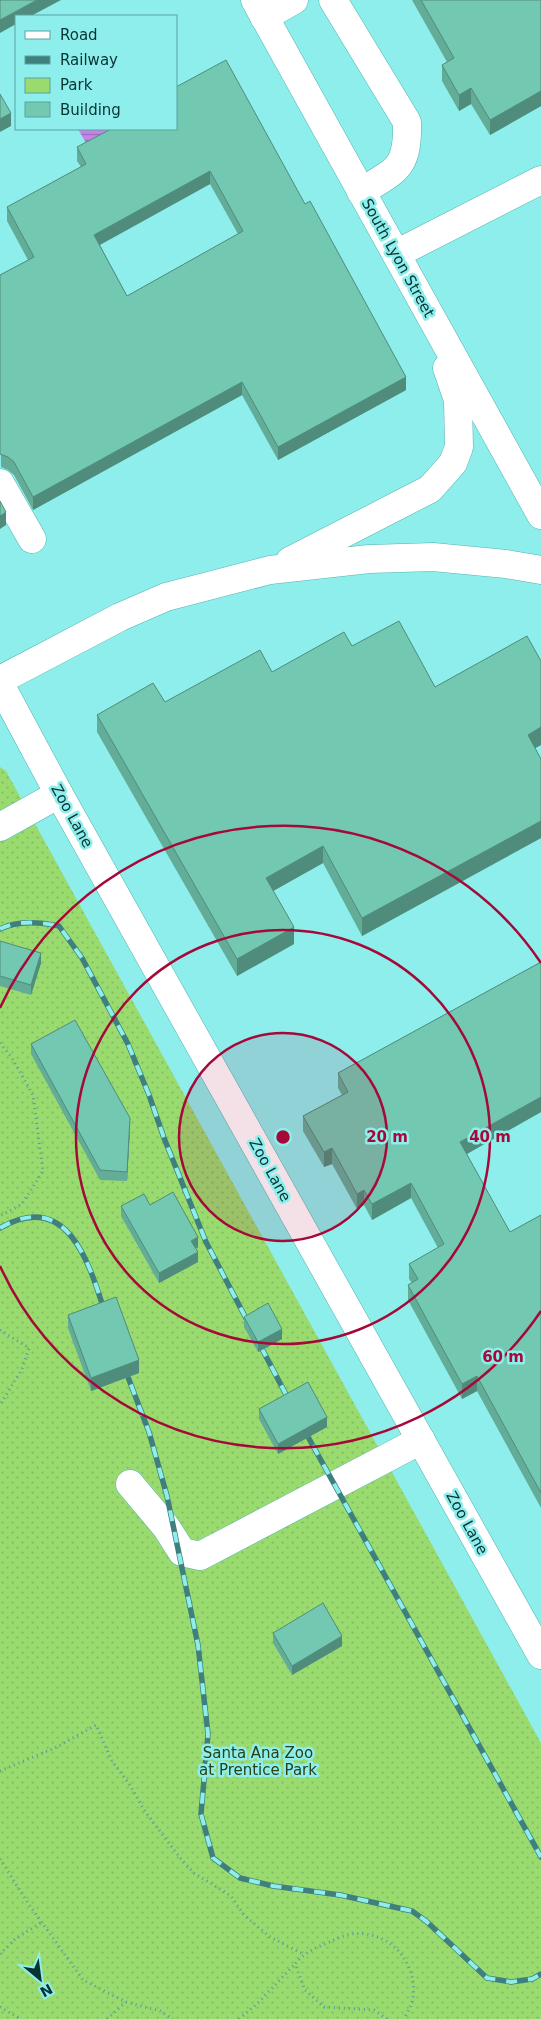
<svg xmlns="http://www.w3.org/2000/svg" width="541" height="2019" font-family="'DejaVu Sans',sans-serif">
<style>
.green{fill:url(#green-dots)}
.water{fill:url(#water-rules)}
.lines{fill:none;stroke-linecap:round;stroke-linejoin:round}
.minor-casing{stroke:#51b3b2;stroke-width:29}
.path{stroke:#539c9b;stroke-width:3;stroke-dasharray:1 4;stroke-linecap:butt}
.minor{stroke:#fff;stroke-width:28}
.rail-casing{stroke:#3f807f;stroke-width:5.5}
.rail{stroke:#8eeeec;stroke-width:4;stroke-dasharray:11;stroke-linecap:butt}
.wall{fill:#62ac98;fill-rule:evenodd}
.shaded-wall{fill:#508c7c}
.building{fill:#72c8b1;stroke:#508c7c;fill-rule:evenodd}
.ring{fill:none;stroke:#a50938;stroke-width:2.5}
.labels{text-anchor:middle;stroke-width:5;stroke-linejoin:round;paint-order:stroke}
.street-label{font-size:15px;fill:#073333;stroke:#8eeeec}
.park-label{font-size:15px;fill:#284116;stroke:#8eeeec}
.centre{fill:#a50938;stroke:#8eeeec;stroke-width:2.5}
.ring-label{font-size:15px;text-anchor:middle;font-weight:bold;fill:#a50938;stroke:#8eeeec;stroke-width:5;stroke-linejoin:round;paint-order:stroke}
</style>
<defs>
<pattern id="green-dots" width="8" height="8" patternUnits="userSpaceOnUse" patternTransform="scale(1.25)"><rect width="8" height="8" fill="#9adb70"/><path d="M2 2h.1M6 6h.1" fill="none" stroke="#83bc61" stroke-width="1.8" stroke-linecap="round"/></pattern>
<pattern id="water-rules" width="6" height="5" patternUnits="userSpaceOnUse" patternTransform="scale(1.25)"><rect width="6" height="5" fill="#c883e8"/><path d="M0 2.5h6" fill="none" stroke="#a06cbd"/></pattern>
</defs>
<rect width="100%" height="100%" fill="#8eeeec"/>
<!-- green -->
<polygon class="green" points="0,767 6,771 541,1743 541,2019 0,2019"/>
<!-- water -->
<polygon class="water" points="78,129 112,129 86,143"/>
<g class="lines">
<!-- minor casing -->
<g class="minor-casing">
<g id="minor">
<polyline points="255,0 541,515"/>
<path d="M333 0 407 122C408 169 397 169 361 192"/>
<polyline points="264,17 294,0"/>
<polyline points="396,254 541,180"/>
<polyline points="0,483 32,539"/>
<polyline points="290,561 430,489 453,463 459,447 458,400 447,368"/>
<polyline points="0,680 120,617 166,597 270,570 369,559 433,557 506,564 541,570"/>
<polyline points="0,684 59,794 541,1655"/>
<polyline points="0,827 59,794"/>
<polyline points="130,1484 166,1527 182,1552 200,1556 421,1440"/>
</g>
</g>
<!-- path -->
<g class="path">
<polyline points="0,1043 12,1058 33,1095 43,1171 22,1204 0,1216"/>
<polyline points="0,1330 29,1348 22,1369 0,1405"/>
<polyline points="0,1771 57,1747 96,1725 112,1761 130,1785 144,1810 181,1859 194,1873 231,1896 244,1915 270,1937 303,1954"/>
<polyline points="0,1859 28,1903 83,1980 126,2002 160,2011 173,2019"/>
<polyline points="0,1954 15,1939 42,1922"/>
<polyline points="0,2007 21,2019"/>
<polyline points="107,2019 126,2002"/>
<polyline points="239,2019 257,2004 295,1964"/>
<path d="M387 2019 374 2010 324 2007 305 1990 295 1964C304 1953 316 1947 330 1942 336 1939 344 1935 351 1934 388 1929 418 1961 413 1998 412 2005 407 2012 404 2019"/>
</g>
<!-- minor -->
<use href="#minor" class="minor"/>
<!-- rail casing -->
<g class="rail-casing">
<g id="rail">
<path d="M0 929C18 920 40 922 59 926L82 958 128 1044 149 1095 164 1138 206 1242 292 1406"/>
<path d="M0 1228C69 1188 90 1266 106 1316"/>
<polyline points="123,1364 149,1432 167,1496 198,1645 208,1734 201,1814 213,1858 240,1878 273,1886 340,1895 412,1911 426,1921 487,1978 511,1982 532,1979 541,1974"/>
<polyline points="302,1426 541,1857"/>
</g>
</g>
<!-- rail -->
<use href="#rail" class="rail"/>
</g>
<!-- wall -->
<g class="wall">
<polygon points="412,0 541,0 541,106 490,135 471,104 459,111 442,81 442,65 447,62"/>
<path d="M176 129 406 390 278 460 242 395 33 510 14 475 8 470 1 467 0 275 28 260 7 221V207L81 167 77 161V147ZM210 184 238 234 127 296 100 245Z"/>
<polygon points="541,661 541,745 535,748 541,759 541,838 362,936 323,863 273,891 294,944 237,976 97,732 97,715 165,702 272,672 435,687"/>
<polygon points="0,941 41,963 31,995 0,986"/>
<polygon points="541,962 541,1112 466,1154 510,1232 541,1215 541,1508 477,1391 462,1399 408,1300 408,1285 412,1283 409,1279 409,1264 438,1248 411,1198 372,1220 364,1205 357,1209 332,1164 324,1167 303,1131 303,1116 342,1095 338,1088 338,1073"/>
<polygon points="31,1044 130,1128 127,1181 100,1180 31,1054"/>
<polygon points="150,1205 198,1247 196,1248 198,1262 159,1283 121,1216 121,1206"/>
<polygon points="68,1315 139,1373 91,1391 68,1328"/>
<polygon points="244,1317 282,1339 258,1352 244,1327"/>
<polygon points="259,1409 327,1427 278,1454 259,1419"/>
<polygon points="273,1633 342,1646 292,1675 273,1643"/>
</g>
<!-- shaded-wall -->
<g class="shaded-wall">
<polygon points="37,0 61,0 31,16 16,16 16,24 0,33 0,20"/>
<polygon points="471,88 471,104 459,111 459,95"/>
<polygon points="541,91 541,106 490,135 490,120"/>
<polygon points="11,113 11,126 0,132 0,119"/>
<polygon points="210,171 210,184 94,248 94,235"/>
<polygon points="406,377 406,390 278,460 278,447"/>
<polygon points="242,382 242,395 33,510 33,497"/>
<polygon points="6,512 6,525 0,529 0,516"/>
<polygon points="541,727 541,745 528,752 528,735"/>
<polygon points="541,821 541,838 362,936 362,918"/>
<polygon points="323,846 323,863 266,895 266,878"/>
<polygon points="294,927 294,944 237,976 237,959"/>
<polygon points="41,953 41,963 31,995 31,985"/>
<polygon points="541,1097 541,1112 460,1158 460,1142"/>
<polygon points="130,1118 130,1128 127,1181 127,1172"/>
<polygon points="332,1148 332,1164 324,1167 324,1152"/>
<polygon points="411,1183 411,1198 372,1220 372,1204"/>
<polygon points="364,1190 364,1205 357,1209 357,1194"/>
<polygon points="198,1237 198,1247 191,1251 191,1241"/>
<polygon points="198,1252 198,1262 159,1283 159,1273"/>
<polygon points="282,1329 282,1339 258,1352 258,1342"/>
<polygon points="139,1360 139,1373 91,1391 91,1378"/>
<polygon points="477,1376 477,1391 462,1399 462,1384"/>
<polygon points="327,1417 327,1427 278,1454 278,1444"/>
<polygon points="342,1636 342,1646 292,1675 292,1666"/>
</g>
<!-- building -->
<g class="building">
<polygon points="0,0 37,0 0,20"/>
<polygon points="421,0 541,0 541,91 490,120 471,88 459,95 442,65 454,58"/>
<path d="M226 60 305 204 310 201 406 377 278 447 242 382 33 497 14 462 8 457 0 454V275L34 257 7 207 86 164 77 147 111 129H176V87ZM210 171 243 231 127 296 94 235Z"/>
<polygon points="0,94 11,113 0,119"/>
<polygon points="0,501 6,512 0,516"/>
<polygon points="399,621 435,687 527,636 541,661 541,727 528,735 541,759 541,821 362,918 323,846 266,878 294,927 237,959 97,715 153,683 165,702 260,650 272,672 344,632 352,646"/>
<polygon points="0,941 41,953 31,985 0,976"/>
<polygon points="541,962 541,1097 460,1142 510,1232 541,1215 541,1493 477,1376 462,1384 408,1285 418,1279 409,1264 444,1244 411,1183 372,1204 364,1190 357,1194 332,1148 324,1152 303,1116 348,1092 338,1073"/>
<polygon points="75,1020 130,1118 127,1172 100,1170 31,1044"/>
<polygon points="173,1192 198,1237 191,1241 198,1252 159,1273 121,1206 144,1194 150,1205"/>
<polygon points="116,1297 139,1360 91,1378 68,1315"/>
<polygon points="268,1303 282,1329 258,1342 244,1317"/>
<polygon points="308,1382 327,1417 278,1444 259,1409"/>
<polygon points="323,1603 342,1636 292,1666 273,1633"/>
</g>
<!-- distance rings -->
<circle cx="283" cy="1137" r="104" fill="#a50938" fill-opacity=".12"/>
<g class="ring">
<circle cx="283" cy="1137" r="104"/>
<circle cx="283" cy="1137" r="207"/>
<path d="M541 1311A311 311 0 0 1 0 1266M0 1008A311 311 0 0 1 541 963"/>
</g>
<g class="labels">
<!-- street labels -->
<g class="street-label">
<text transform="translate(398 258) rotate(61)" y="5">South Lyon Street</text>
<text transform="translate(72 816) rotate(61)" y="5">Zoo Lane</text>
<text transform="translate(270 1170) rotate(61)" y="5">Zoo Lane</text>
<text transform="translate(467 1523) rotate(61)" y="5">Zoo Lane</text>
</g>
<!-- park labels -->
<g class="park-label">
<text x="258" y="1758">Santa Ana Zoo<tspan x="258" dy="17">at Prentice Park</tspan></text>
</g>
</g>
<circle cx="283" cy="1137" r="8" class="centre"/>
<g class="ring-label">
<text x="387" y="1142">20 m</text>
<text x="490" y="1142">40 m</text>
<text x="503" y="1362">60 m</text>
</g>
<!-- legend -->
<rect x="15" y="15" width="162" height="115" fill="#8eeeec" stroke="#58a3a2"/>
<rect x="25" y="31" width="25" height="8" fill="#ffffff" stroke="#58a3a2"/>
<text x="60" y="40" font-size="15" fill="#073333">Road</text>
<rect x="25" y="56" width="25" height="8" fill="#3f807f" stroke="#58a3a2"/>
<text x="60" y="65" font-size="15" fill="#073333">Railway</text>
<rect x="25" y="78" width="25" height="15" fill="#9adb70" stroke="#58a3a2"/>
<text x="60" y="90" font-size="15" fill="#073333">Park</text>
<rect x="25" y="102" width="25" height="15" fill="#72c8b1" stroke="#58a3a2"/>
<text x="60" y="115" font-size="15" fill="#073333">Building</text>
<!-- north arrow -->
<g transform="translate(40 1979) rotate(151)" stroke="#8eeeec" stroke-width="4" paint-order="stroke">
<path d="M0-4L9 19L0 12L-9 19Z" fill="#073333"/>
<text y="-8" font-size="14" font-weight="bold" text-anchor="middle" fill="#073333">N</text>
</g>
</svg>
